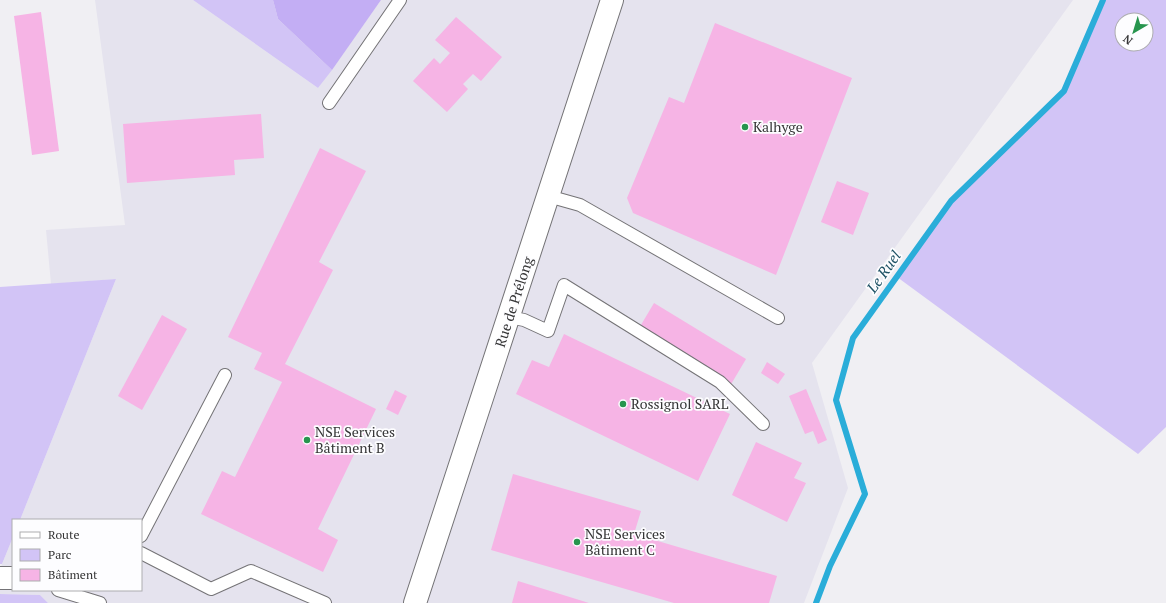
<svg xmlns="http://www.w3.org/2000/svg" width="1166" height="603" font-family="'PT Serif',serif">
<style>
.built{fill:#e5e3ee}
.green{fill:#d2c4f6;fill-rule:evenodd}
.forest{fill:#c3aef4}
.lines{fill:none;stroke-linecap:round;stroke-linejoin:round}
.stream{stroke:#2aadd9;stroke-width:6}
.building{fill:#f6b4e5}
.lane-casing{stroke:#747376;stroke-width:14}
.street-casing{stroke:#747376;stroke-width:24}
.lane{stroke:#fff;stroke-width:12}
.street{stroke:#fff;stroke-width:22}
.poi-dot{fill:#27954e;stroke:#fdfdff;stroke-width:1.5}
.labels{text-anchor:middle;stroke-width:3.5;stroke-linejoin:round;paint-order:stroke}
.poi-label{font-size:14px;fill:#353536;stroke:#fdfdff;text-anchor:start}
.street-label{font-size:14px;fill:#353536;stroke:#fdfdff}
.water-label{font-size:15px;font-style:italic;fill:#205265;stroke:#fdfdff}
</style>
<rect width="100%" height="100%" fill="#f0eff3"/>
<!-- built -->
<polygon class="built" points="95,0 193,0 318,88 381,0 1073,0 812,363 848,488 804,603 48,603 40,595 0,594 0,569 13,537 13,590 141,590 141,520 20,520 116,279 51,284 46,230 125,225"/>
<!-- green -->
<g class="green">
<polygon points="193,0 273,0 278,19 332,70 318,88"/>
<path d="M1103 0H1166V427L1138 454 897 277 951 201 1064 91ZM1122 20H1146V44H1122Z"/>
<polygon points="116,279 20,520 13,520 13,537 2,564 0,564 0,287"/>
<polygon points="0,594 40,595 48,603 0,603"/>
</g>
<!-- forest -->
<polygon class="forest" points="273,0 381,0 332,70 278,19"/>
<g class="lines">
<!-- stream -->
<polyline class="stream" points="816,603 830,566 865,494 836,400 853,338 951,201 1064,91 1103,0"/>
</g>
<!-- building -->
<g class="building">
<polygon points="41,12 59,151 32,155 14,16"/>
<polygon points="456,17 502,57 481,81 473,74 463,84 468,89 447,112 413,81 434,58 440,64 450,53 435,40"/>
<polygon points="715,23 852,78 776,275 633,213 627,198 669,97 684,103"/>
<polygon points="261,114 264,158 234,160 235,175 127,183 123,124"/>
<polygon points="320,148 366,171 319,262 333,270 285,364 376,409 318,529 338,540 323,572 201,514 222,471 235,477 282,382 254,369 262,353 228,337"/>
<polygon points="837,181 869,193 853,235 821,222"/>
<polygon points="654,303 746,359 730,386 638,330"/>
<polygon points="162,315 187,329 142,410 118,396"/>
<polygon points="564,334 730,414 698,481 516,394 532,360 549,367"/>
<polygon points="767,362 785,374 778,384 761,373"/>
<polygon points="806,389 827,440 818,444 813,431 805,434 789,396"/>
<polygon points="395,390 407,396 398,415 386,409"/>
<polygon points="756,442 802,463 794,478 806,483 787,522 732,495"/>
<polygon points="513,474 641,511 634,534 777,576 769,603 674,603 491,550"/>
<polygon points="518,581 589,603 512,603"/>
</g>
<g class="lines">
<!-- lane casing -->
<g class="lane-casing">
<g id="lane">
<polyline points="329,103 400,0"/>
<polyline points="548,196 580,205 778,318"/>
<polyline points="509,317 524,320 548,331 564,285 720,382 763,424"/>
<polyline points="141,536 225,375"/>
<polyline points="141,553 211,589 251,571 325,603"/>
<polyline points="58,590 100,603"/>
</g>
</g>
<!-- street casing -->
<g class="street-casing">
<g id="street">
<polyline points="0,578 13,578"/>
<polyline points="415,603 612,0"/>
</g>
</g>
<!-- lane -->
<use href="#lane" class="lane"/>
<!-- street -->
<use href="#street" class="street"/>
</g>
<!-- markers -->
<g class="poi-dot">
<circle cx="745" cy="127" r="4"/>
<circle cx="623" cy="404" r="4"/>
<circle cx="307" cy="440" r="4"/>
<circle cx="577" cy="542" r="4"/>
</g>
<g class="labels">
<!-- poi labels -->
<g class="poi-label">
<text x="753" y="132">Kalhyge</text>
<text x="631" y="409">Rossignol SARL</text>
<text x="315" y="437">NSE Services<tspan x="315" dy="16">Bâtiment B</tspan></text>
<text x="585" y="539">NSE Services<tspan x="585" dy="16">Bâtiment C</tspan></text>
</g>
<!-- street labels -->
<g class="street-label">
<text transform="translate(514 302) rotate(-72)" y="5">Rue de Prélong</text>
</g>
<!-- water labels -->
<g class="water-label">
<text transform="translate(884 272) rotate(-55)" y="5">Le Ruel</text>
</g>
</g>
<!-- legend -->
<rect x="12" y="519" width="130" height="72" fill="#fdfdff" stroke="#adadaf"/>
<rect x="20" y="532" width="20" height="6" fill="#ffffff" stroke="#adadaf"/>
<text x="48" y="539" font-size="12" fill="#353536">Route</text>
<rect x="20" y="549" width="20" height="12" fill="#d2c4f6" stroke="#adadaf"/>
<text x="48" y="559" font-size="12" fill="#353536">Parc</text>
<rect x="20" y="569" width="20" height="12" fill="#f6b4e5" stroke="#adadaf"/>
<text x="48" y="579" font-size="12" fill="#353536">Bâtiment</text>
<!-- north arrow -->
<g transform="translate(1134 32) rotate(218)"><circle r="19" fill="#fdfdff" stroke="#adadaf"/>
<path d="M0-3L7 15L0 10L-7 15Z" fill="#27954e"/>
<text y="-6" font-size="11" font-weight="bold" text-anchor="middle" fill="#353536">N</text>
</g>
</svg>
